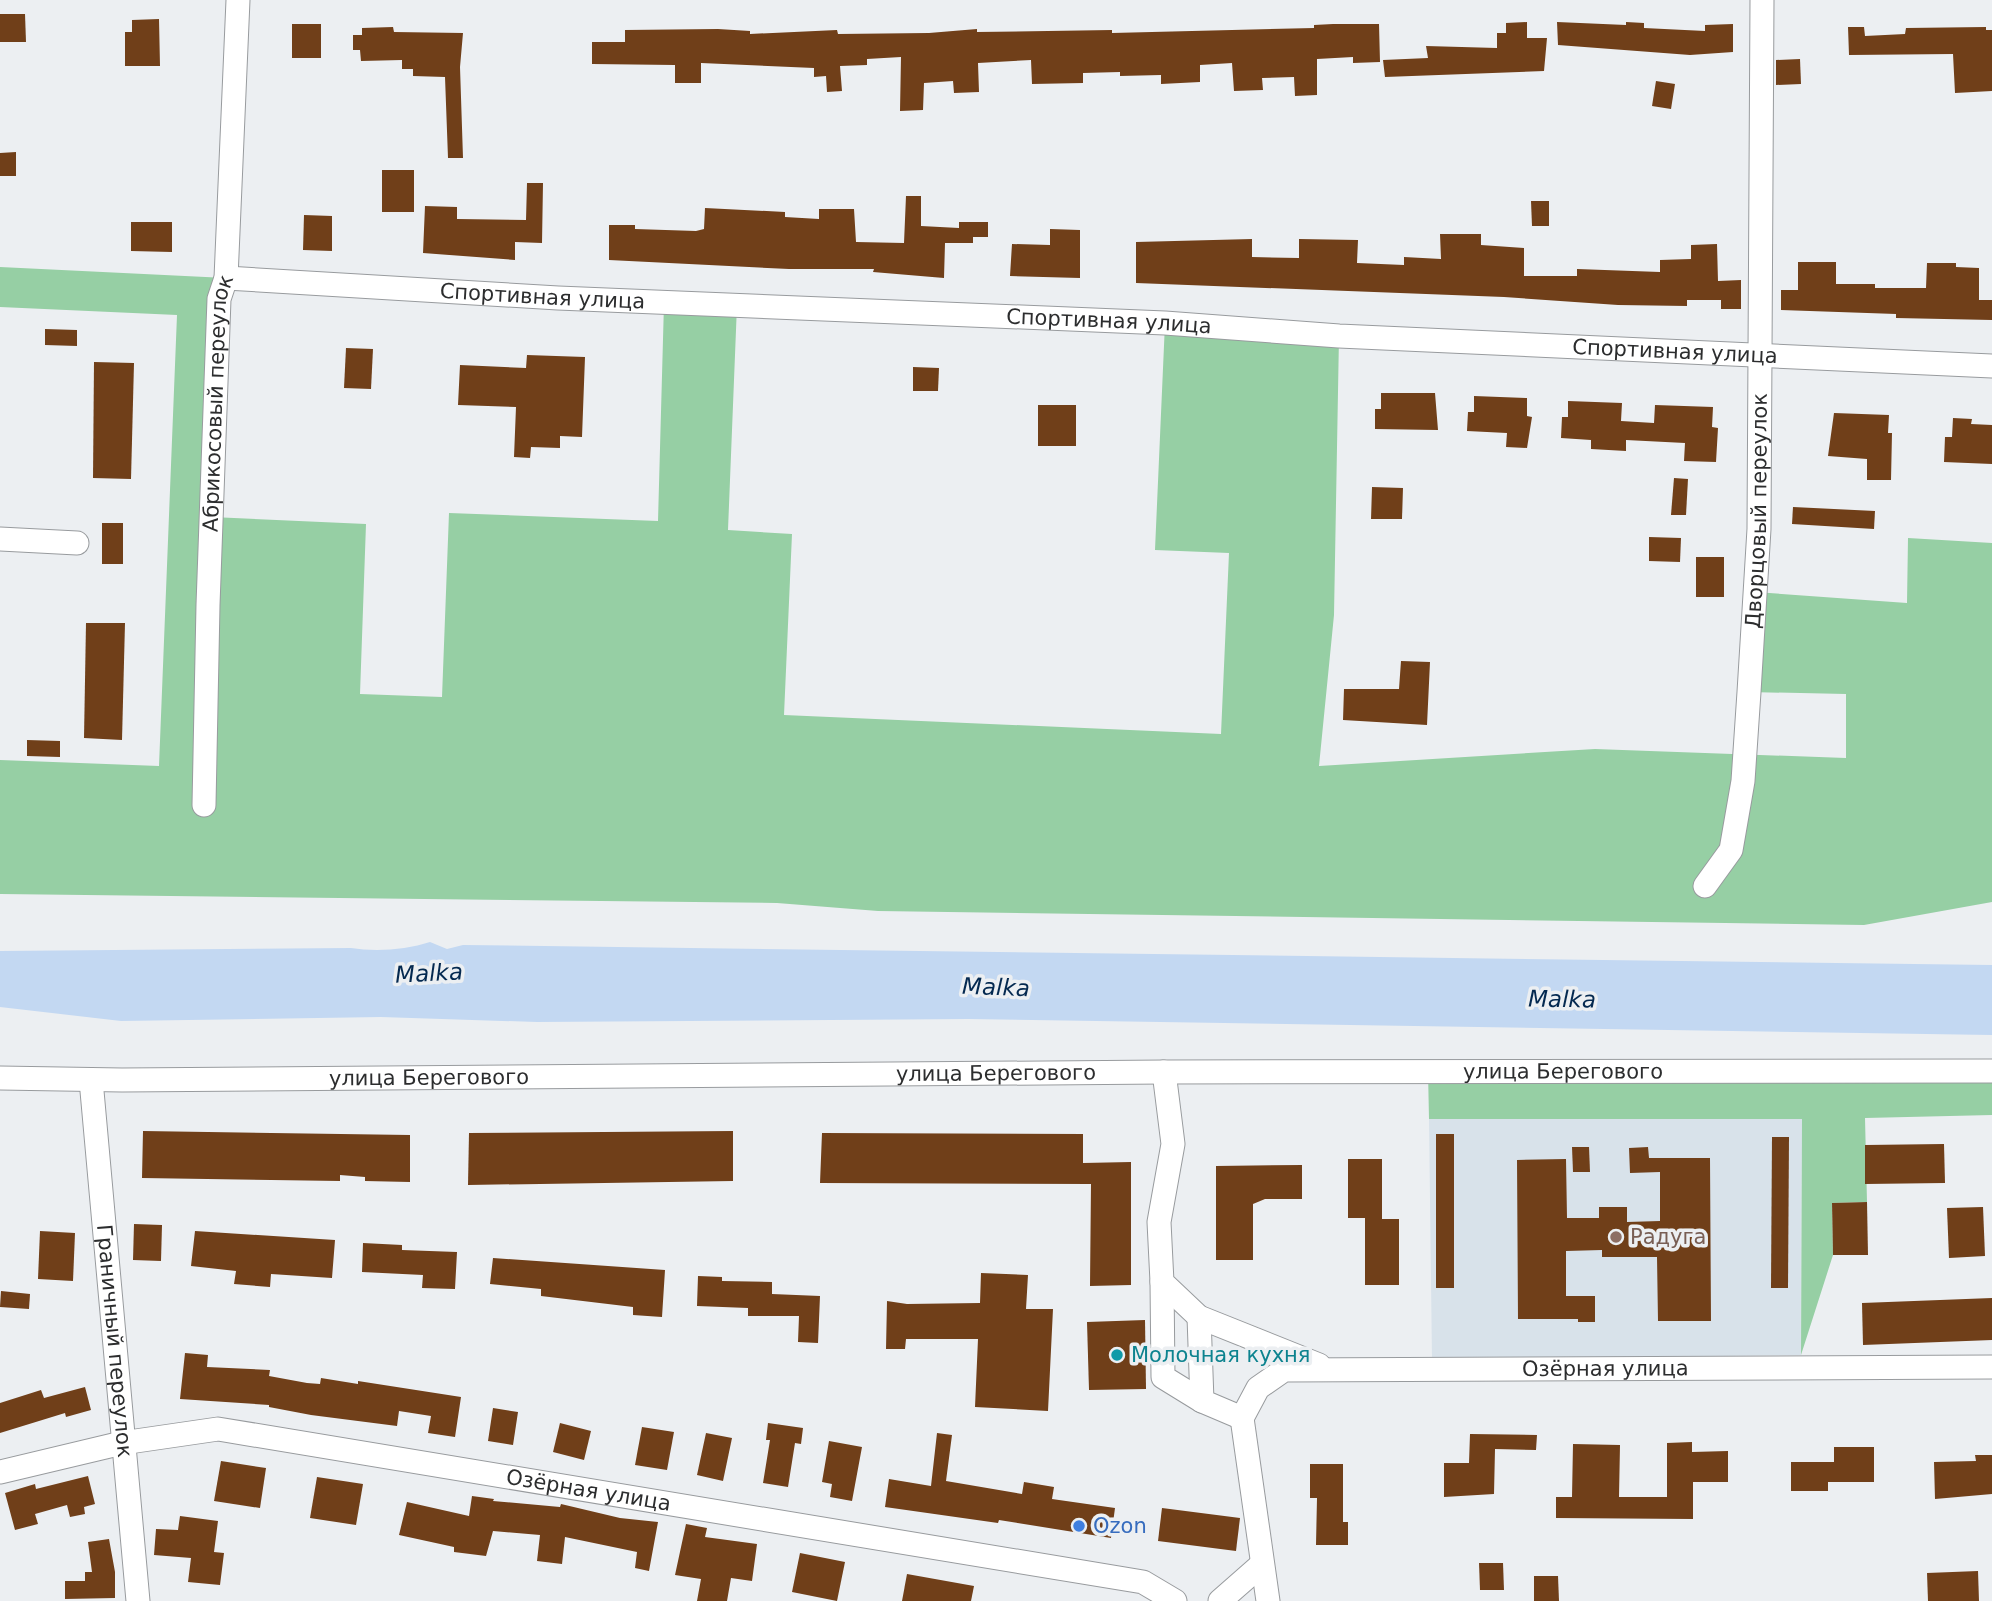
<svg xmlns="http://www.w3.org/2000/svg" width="1992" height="1601" font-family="'DejaVu Sans',sans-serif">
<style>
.built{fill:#d8e2ea}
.green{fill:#96cfa4}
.water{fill:#c3d8f2}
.building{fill:#703f19}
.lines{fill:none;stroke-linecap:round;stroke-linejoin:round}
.minor-casing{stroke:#989b9e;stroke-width:25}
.minor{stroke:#fff;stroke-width:23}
.education-dot{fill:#8d6e63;stroke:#eceff2;stroke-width:2.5}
.culture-dot{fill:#0f9aa8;stroke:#eceff2;stroke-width:2.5}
.shop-dot{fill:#3f7fe0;stroke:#eceff2;stroke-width:2.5}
.labels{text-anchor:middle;stroke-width:7;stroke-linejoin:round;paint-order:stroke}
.street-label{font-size:21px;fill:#2c2d2e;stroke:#eceff2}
.education-label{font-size:21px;fill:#785e54;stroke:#eceff2;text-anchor:start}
.culture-label{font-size:21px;fill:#0d838f;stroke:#eceff2;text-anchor:start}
.shop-label{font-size:21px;fill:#366cbe;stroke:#eceff2;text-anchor:start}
.water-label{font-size:23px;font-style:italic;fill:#042950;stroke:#eceff2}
</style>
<rect width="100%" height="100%" fill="#eceff2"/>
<!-- built -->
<polygon class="built" points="1429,1119 1802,1119 1801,1355 1432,1360"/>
<!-- green -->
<g class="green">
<polygon points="0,267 226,278 212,517 366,524 360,694 442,697 449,513 658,521 664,303 737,305 728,530 792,534 784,715 1221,734 1229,553 1155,550 1165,323 1339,336 1334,615 1319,766 1595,749 1846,758 1846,694 1749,692 1755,592 1907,603 1908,538 1992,543 1992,902 1864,925 878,911 777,903 0,894 0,760 159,766 177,315 0,307"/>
<polygon points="1428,1071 1992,1071 1992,1115 1865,1118 1867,1202 1832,1203 1833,1255 1801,1355 1802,1119 1429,1119"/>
</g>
<!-- water -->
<path class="water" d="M430 942 447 949 463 945 1992 965V1035L968 1019 537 1022 381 1017 121 1021 0 1007V951L351 948C375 952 406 950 430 942Z"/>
<!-- building -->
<g class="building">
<polygon points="0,14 25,14 26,42 0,42"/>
<polygon points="159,19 160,66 125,66 125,32 132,32 132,20"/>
<polygon points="1527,22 1527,38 1547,38 1544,71 1385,77 1383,60 1428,58 1426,46 1497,48 1497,33 1506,33 1506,23"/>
<polygon points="1557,22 1626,25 1626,22 1644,23 1644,28 1705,31 1705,25 1733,24 1733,52 1690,55 1558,45"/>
<rect x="292" y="24" width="29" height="34"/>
<polygon points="1333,24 1379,24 1380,62 1353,63 1353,57 1317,59 1317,95 1295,96 1294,77 1262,78 1263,90 1234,91 1232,63 1200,65 1200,82 1161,84 1161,75 1120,76 1120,72 1083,73 1083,83 1032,84 1031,60 978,63 979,92 954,93 953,81 924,83 923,110 900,111 901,57 867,59 867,65 840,66 842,91 827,92 826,76 814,77 814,68 701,63 701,83 675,83 675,65 592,64 592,42 625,42 625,30 718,29 750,31 750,34 837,30 838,34 929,33 977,29 977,32 1112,30 1112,33 1314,28 1314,25"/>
<polygon points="393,27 394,32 463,33 460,67 463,158 448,158 445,77 413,76 413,69 402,69 402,60 361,61 360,50 353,50 353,35 362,35 362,28"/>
<polygon points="1848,27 1864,27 1865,36 1905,34 1906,28 1986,27 1986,30 1992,30 1992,91 1955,93 1953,54 1849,55"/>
<polygon points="1800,59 1801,84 1776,85 1776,60"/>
<polygon points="1656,81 1675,84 1671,109 1652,106"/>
<polygon points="16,152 16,176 0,176 0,153"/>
<rect x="382" y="170" width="32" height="42"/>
<polygon points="527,183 543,183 542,243 515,242 515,260 423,253 425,206 457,207 457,219 526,220"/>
<polygon points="906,196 921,196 921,226 959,228 959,222 988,222 988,237 973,237 973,243 945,243 944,278 873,272 874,269 789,269 609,260 609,225 635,225 635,229 696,231 704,229 705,208 785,212 785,217 819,219 819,209 854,209 856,242 904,243"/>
<polygon points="1531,201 1549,201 1549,226 1532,226"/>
<polygon points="304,215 332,216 332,251 303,250"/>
<polygon points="131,222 172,222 172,252 131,251"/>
<polygon points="1050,229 1080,230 1080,278 1010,276 1012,244 1050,245"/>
<polygon points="1440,234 1481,234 1481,245 1524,248 1524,276 1577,276 1577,269 1660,272 1660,260 1691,259 1691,245 1717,244 1718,281 1741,280 1741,309 1721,309 1721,300 1687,300 1687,306 1618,305 1504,297 1136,283 1136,242 1252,239 1252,257 1299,258 1299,239 1358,240 1357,263 1404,265 1404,257 1441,259"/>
<polygon points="1798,262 1836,262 1836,284 1875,284 1875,288 1926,288 1927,263 1956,263 1956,267 1979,268 1979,300 1992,300 1992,320 1896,318 1896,314 1781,310 1781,290 1798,290"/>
<polygon points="45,329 77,330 77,346 45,345"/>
<polygon points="346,348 373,349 371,389 344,388"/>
<polygon points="527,355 585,357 582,437 560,436 560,448 531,447 530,458 514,457 516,407 458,405 460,365 526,368"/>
<polygon points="94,362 134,363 131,479 93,478"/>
<polygon points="913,367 939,368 938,391 913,391"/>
<polygon points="1381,393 1435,393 1438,430 1375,429 1375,409 1381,409"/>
<polygon points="1474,396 1527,398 1527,416 1532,417 1527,448 1506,447 1507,433 1467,431 1468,412 1474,412"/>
<polygon points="1568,401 1622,403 1621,421 1654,423 1655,405 1713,407 1712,427 1718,428 1716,462 1684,461 1685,443 1626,440 1626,451 1591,449 1591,440 1561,438 1562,417 1568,417"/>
<rect x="1038" y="405" width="38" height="41"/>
<polygon points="1834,413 1889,415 1888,433 1892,433 1891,480 1867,480 1867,459 1828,456"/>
<polygon points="1953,418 1972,419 1971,424 1992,425 1992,464 1944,462 1945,437 1952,437"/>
<polygon points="1674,478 1688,479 1686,515 1671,515"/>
<polygon points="1372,487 1403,488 1402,519 1371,519"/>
<polygon points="1793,507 1875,511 1874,529 1792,524"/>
<rect x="102" y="523" width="21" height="41"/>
<polygon points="1649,537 1681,538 1680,562 1649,561"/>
<rect x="1696" y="557" width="28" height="40"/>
<polygon points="86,623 125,623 122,740 84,738"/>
<polygon points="1401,661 1430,662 1427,725 1343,720 1344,689 1399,689"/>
<polygon points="27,740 60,741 60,757 27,756"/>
<polygon points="143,1131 410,1135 410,1182 365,1181 365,1177 340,1175 340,1181 142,1178"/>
<polygon points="733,1131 733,1181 468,1185 469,1133"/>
<polygon points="822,1133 1083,1134 1083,1163 1131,1162 1131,1285 1090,1286 1091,1184 820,1183"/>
<rect x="1436" y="1134" width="18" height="154"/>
<polygon points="1772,1137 1789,1137 1788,1288 1771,1288"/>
<polygon points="1944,1144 1945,1183 1865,1184 1865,1145"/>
<polygon points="1572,1147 1589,1147 1590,1172 1573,1172"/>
<polygon points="1648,1147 1649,1158 1710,1158 1711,1321 1658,1321 1657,1257 1602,1257 1602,1250 1566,1251 1566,1296 1595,1296 1595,1322 1578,1322 1578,1319 1518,1319 1517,1160 1566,1159 1567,1218 1599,1218 1599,1207 1627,1207 1627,1222 1660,1221 1660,1172 1630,1173 1629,1148"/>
<polygon points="1348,1159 1382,1159 1382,1219 1399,1219 1399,1285 1365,1285 1365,1218 1348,1218"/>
<polygon points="1302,1165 1302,1199 1265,1199 1253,1204 1253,1260 1216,1260 1216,1166"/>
<polygon points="1867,1202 1868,1255 1833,1255 1832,1203"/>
<polygon points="1983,1207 1985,1256 1949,1258 1947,1208"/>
<polygon points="134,1224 162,1225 161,1261 133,1260"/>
<polygon points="40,1231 75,1233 73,1281 38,1279"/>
<polygon points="195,1231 335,1240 332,1278 271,1274 270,1287 234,1284 236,1271 191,1266"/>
<polygon points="363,1243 402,1245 402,1250 457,1252 455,1289 422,1288 423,1275 362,1272"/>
<polygon points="493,1258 665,1270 662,1317 633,1315 633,1307 541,1296 541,1289 490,1284"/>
<polygon points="981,1273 1028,1275 1026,1309 1053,1309 1048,1411 975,1407 978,1339 906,1339 905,1349 886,1349 887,1301 907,1304 980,1303"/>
<polygon points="698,1276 722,1277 722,1281 772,1282 772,1294 820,1296 818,1343 798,1342 799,1316 748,1316 748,1308 697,1306"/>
<polygon points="1,1291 30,1294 29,1309 0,1307"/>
<polygon points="1992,1298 1992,1340 1863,1345 1862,1303"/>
<polygon points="1145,1320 1146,1389 1089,1390 1087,1322"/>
<polygon points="185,1353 208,1355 207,1367 270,1370 269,1376 307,1383 320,1384 321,1378 358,1384 358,1381 461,1397 455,1437 428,1433 431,1416 399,1411 397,1426 311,1415 269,1407 269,1405 180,1399"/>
<polygon points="85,1387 91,1410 66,1417 65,1413 0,1433 0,1403 41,1390 44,1398"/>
<polygon points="493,1408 518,1412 513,1445 488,1441"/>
<polygon points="560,1423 591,1431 584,1460 553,1452"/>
<polygon points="768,1423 803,1428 801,1444 795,1443 788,1487 763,1483 770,1440 766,1440"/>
<polygon points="642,1427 674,1432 667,1470 635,1465"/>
<polygon points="706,1433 732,1438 723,1481 697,1475"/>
<polygon points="937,1433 952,1435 946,1481 1022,1494 1024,1482 1054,1487 1052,1499 1115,1508 1111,1538 999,1520 998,1523 885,1507 889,1479 931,1486"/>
<polygon points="1470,1434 1537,1435 1536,1450 1495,1449 1494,1494 1444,1497 1444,1463 1469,1463"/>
<polygon points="829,1441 862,1447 852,1501 830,1497 832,1484 822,1482"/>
<polygon points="1692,1442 1692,1452 1728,1451 1728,1482 1693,1482 1693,1519 1556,1518 1556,1497 1572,1497 1573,1444 1620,1445 1619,1497 1667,1497 1667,1443"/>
<polygon points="1834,1447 1874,1447 1874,1482 1828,1482 1828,1491 1791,1491 1791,1462 1834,1462"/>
<polygon points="1975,1455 1992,1455 1992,1494 1935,1499 1934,1462 1976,1461"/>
<polygon points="221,1461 266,1468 260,1508 214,1501"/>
<polygon points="1310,1464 1343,1464 1343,1522 1348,1522 1348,1545 1316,1545 1317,1498 1310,1498"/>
<polygon points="88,1476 95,1504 84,1507 85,1514 70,1517 67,1505 35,1514 38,1524 15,1530 5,1493 35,1484 36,1489"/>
<polygon points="317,1477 363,1484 356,1525 310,1518"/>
<polygon points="472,1496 494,1499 493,1501 560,1507 561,1504 620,1518 658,1522 649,1571 635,1568 637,1552 565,1537 562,1564 537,1561 540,1535 493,1531 486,1556 454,1552 454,1547 399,1535 407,1502 469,1516"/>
<polygon points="1162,1508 1240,1518 1236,1551 1158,1541"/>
<polygon points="180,1516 218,1521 214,1552 224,1553 220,1585 188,1582 191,1558 154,1555 156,1529 178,1530"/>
<polygon points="686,1524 707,1528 705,1537 757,1544 752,1581 731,1578 727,1601 697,1601 701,1579 675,1575"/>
<polygon points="109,1539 115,1572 115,1598 65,1599 65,1581 85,1581 85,1572 92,1572 88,1542"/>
<polygon points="800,1553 845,1562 837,1601 792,1592"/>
<polygon points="1479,1563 1503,1563 1504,1590 1480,1590"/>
<polygon points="1978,1571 1979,1601 1928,1601 1927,1573"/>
<polygon points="907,1574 974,1586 971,1601 902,1601"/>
<polygon points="1534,1576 1558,1576 1559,1601 1534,1601"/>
</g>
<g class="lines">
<!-- minor casing -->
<g class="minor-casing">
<g id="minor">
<path id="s1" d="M226 278 558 298 1165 323 1339 336 1992 366"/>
<polyline points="0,539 77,543"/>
<path id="s2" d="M204 805 208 605 219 299 226 278 238 0"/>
<path id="s3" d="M1705 886 1731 850 1743 781 1749 692 1759 529 1762 0"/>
<polyline points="1164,1072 1173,1144 1159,1222 1162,1282 1199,1317 1319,1365"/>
<path id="s4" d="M0 1078 122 1080 1164 1072 1992 1071"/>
<path id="s5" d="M91 1080 138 1601"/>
<polyline points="1162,1282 1163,1377 1202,1401"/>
<polyline points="1199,1317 1202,1401 1242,1418"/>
<path id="s6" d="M1242 1418 1258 1388 1284 1370 1992 1367"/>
<polyline points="1242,1418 1268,1601"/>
<path id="s7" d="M0 1472 122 1443 218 1429 1143 1582 1175 1601"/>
<polyline points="1220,1601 1261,1565"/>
</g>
</g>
<!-- minor -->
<use href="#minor" class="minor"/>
</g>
<!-- markers -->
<circle class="education-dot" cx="1616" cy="1237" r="7"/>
<circle class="culture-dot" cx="1117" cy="1355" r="7"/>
<circle class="shop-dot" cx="1079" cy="1526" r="7"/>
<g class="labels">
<!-- street labels -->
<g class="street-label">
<text dy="7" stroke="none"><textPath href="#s1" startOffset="317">Спортивная улица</textPath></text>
<text dy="7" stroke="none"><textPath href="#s1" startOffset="884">Спортивная улица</textPath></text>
<text dy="7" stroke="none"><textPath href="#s1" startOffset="1451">Спортивная улица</textPath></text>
<text dy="7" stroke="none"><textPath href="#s2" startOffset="402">Абрикосовый переулок</textPath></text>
<text dy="7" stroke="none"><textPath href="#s3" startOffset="385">Дворцовый переулок</textPath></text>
<text dy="7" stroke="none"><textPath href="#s4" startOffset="1563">улица Берегового</textPath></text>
<text dy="7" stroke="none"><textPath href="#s4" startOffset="996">улица Берегового</textPath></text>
<text dy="7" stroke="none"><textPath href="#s4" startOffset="429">улица Берегового</textPath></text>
<text dy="7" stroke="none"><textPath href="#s5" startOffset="262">Граничный переулок</textPath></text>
<text dy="7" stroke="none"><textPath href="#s6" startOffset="387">Озёрная улица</textPath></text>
<text dy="7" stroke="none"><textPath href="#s7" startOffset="598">Озёрная улица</textPath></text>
</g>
<!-- education labels -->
<g class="education-label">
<text x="1630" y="1244">Радуга</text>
</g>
<!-- culture labels -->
<g class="culture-label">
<text x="1131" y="1362">Молочная кухня</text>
</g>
<!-- shop labels -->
<g class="shop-label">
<text x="1093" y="1533">Ozon</text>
</g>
<!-- water labels -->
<g class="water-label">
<text transform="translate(429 973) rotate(-3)" y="8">Malka</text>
<text transform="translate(996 987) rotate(2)" y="8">Malka</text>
<text transform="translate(1562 999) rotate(1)" y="8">Malka</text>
</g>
</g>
</svg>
